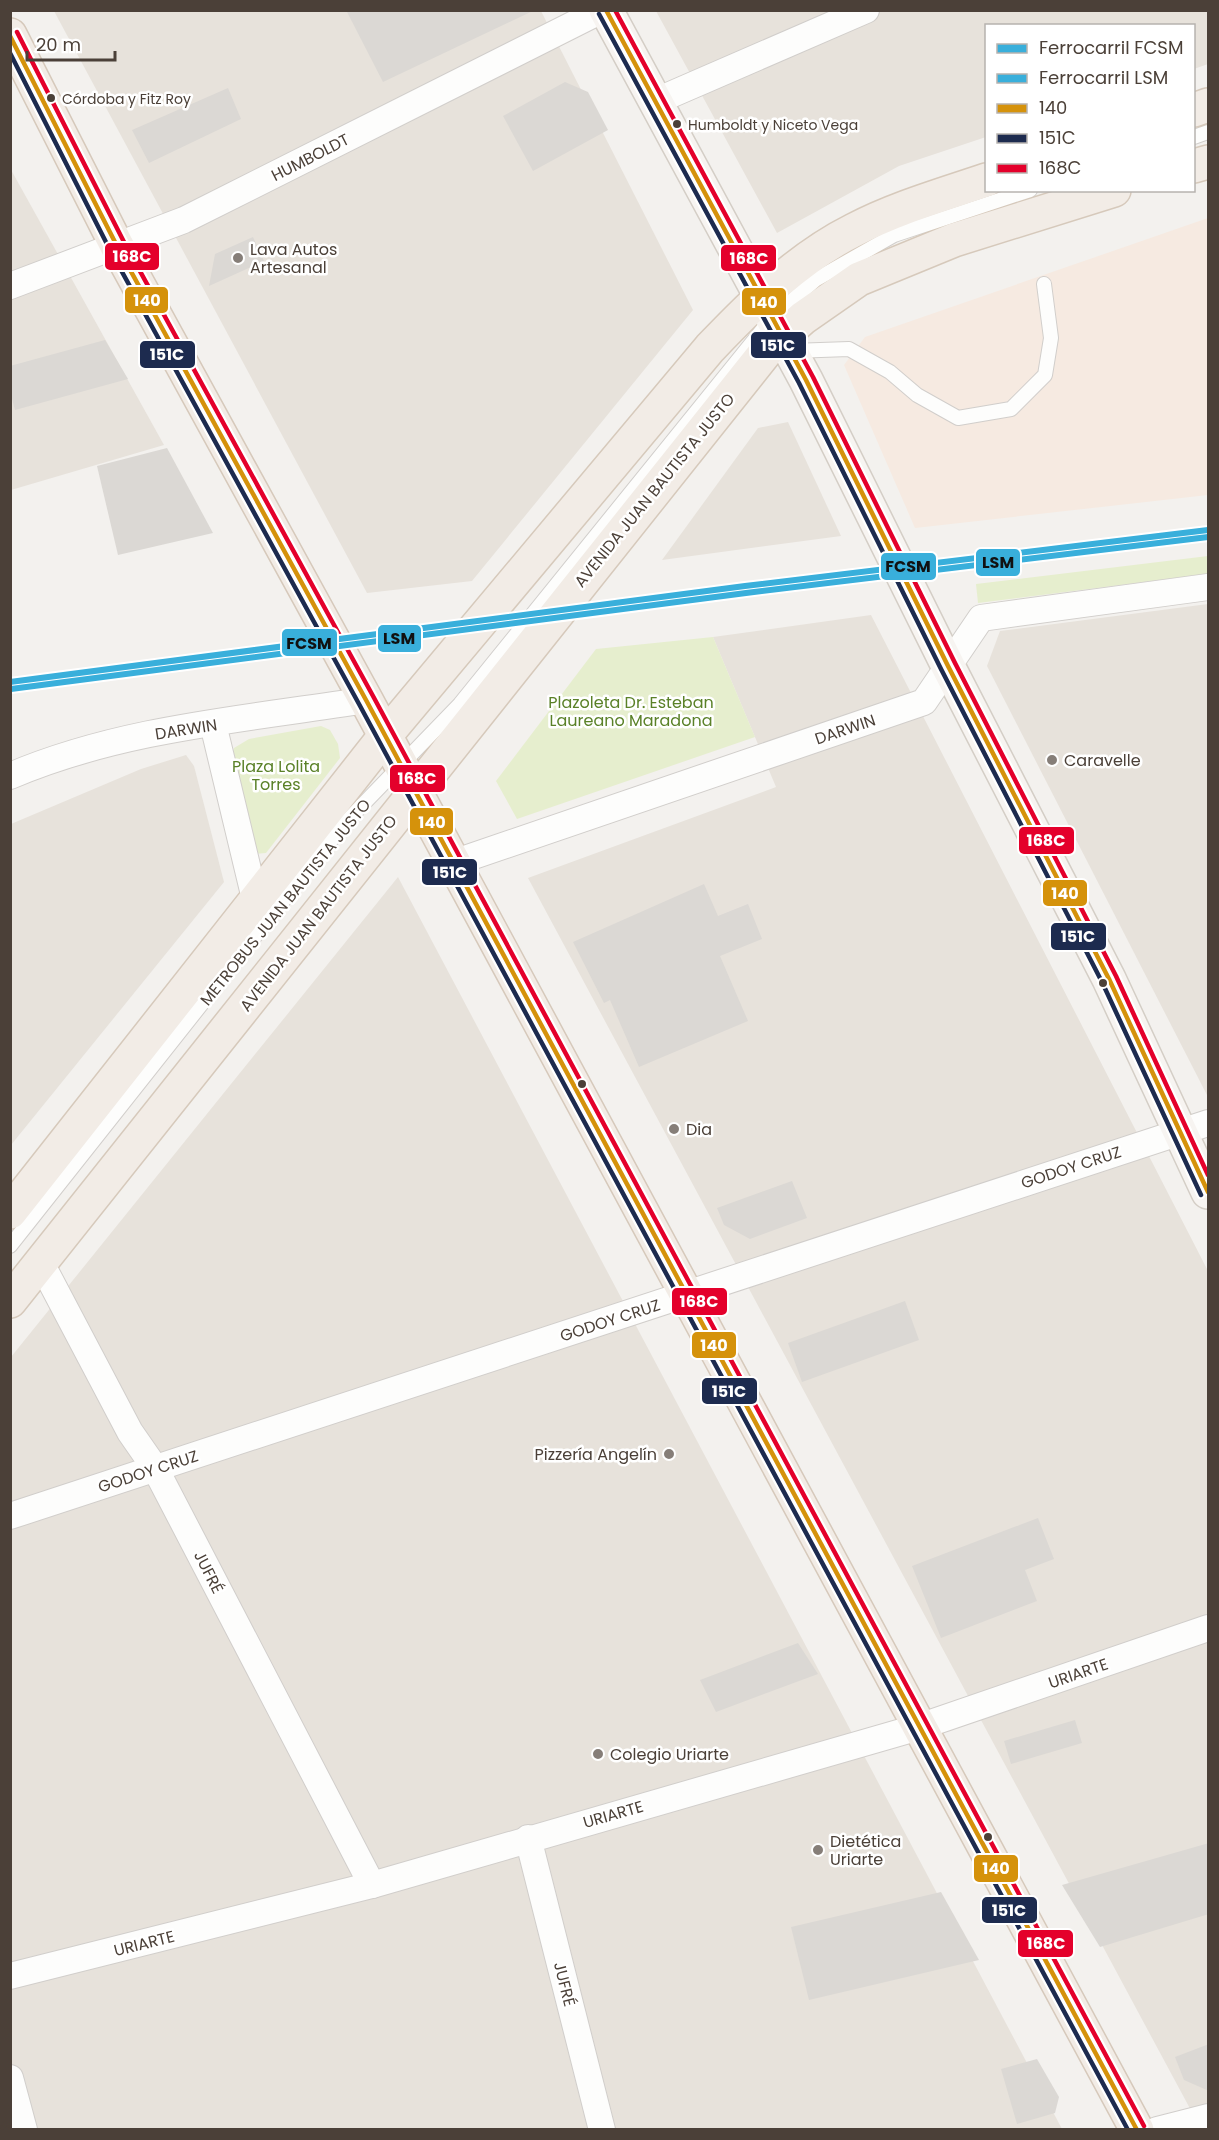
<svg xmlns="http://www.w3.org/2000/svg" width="1219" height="2140" font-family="Poppins,sans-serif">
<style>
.residential{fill:#e7e2db}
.commercial{fill:#f6eae1}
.green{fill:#e6eece}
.building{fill:#dbd8d4}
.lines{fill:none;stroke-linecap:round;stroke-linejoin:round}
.lane-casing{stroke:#d1cecb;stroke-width:16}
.street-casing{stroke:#d1cecb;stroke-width:28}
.secondary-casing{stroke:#d4cec6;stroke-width:36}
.primary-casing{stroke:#d6c9bb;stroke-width:36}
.lane{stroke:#fdfdfc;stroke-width:14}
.street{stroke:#fdfdfc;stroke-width:26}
.secondary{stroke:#f7f4f1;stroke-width:33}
.primary{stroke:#f2ece6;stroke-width:33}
.bus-1-casing{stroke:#fff;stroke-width:9}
.bus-2-casing{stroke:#fff;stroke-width:9}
.bus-3-casing{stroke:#fff;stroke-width:9}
.bus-1{stroke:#d5920b;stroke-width:4.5}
.bus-2{stroke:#1d2b4f;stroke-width:4.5}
.bus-3{stroke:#e4002b;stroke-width:4.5}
.rail-1-casing{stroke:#fff;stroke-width:10}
.rail-2-casing{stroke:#fff;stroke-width:10}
.rail-1{stroke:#39afdb;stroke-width:6}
.rail-2{stroke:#39afdb;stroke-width:6}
.bus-dot{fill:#4b4038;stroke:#fff;stroke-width:2}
.poi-dot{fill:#867e78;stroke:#fff;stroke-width:2}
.labels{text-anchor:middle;stroke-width:5;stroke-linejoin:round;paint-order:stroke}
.bus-label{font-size:14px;fill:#4b4038;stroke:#fff;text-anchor:start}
.street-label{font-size:16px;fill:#4b4038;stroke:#fff}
.poi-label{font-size:16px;fill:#4b4038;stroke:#fff;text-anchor:start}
.park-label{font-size:16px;fill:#5a8128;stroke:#fff}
.line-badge{stroke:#fff;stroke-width:2}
.badge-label{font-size:16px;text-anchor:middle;font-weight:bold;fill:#fff}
.pale-badge-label{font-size:16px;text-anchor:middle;font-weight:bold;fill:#111}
</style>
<rect width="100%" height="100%" fill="#f3f1ee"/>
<!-- residential -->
<g class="residential">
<polygon points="54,11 541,11 693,310 472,581 367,593"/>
<polygon points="656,11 1208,11 1208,64 1194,69 1194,26 986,26 986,137 899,166 777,233"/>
<polygon points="10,168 164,445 11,490 10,490"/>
<polygon points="788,422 841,536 662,560 758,428"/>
<polygon points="1208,604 1208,1097 987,666 1000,631"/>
<polygon points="871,615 1208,1271 1208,2129 1201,2129 528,878 776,787 713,637"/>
<polygon points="186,755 194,766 224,882 11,1145 11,824 141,769"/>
<polygon points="398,877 1062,2129 11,2130 11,1357"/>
</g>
<!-- commercial -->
<polygon class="commercial" points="1208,218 1208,495 915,528 844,365 865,337"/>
<!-- green -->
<g class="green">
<polygon points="1208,556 1208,574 978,603 976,584"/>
<polygon points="713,637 755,737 517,819 496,781 596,649"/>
<polygon points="321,726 330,730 338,744 340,758 266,853 253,854 231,759 234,748 249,739"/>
</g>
<!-- building -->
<g class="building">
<polygon points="346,10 535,10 383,82"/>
<polygon points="565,82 588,92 608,130 533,171 503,116"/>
<polygon points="228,88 241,119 149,163 132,130"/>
<polygon points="253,237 264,261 209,286 215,254"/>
<polygon points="105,340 128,379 15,410 10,391 10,366"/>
<polygon points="167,448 213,533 118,555 97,466"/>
<polygon points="704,884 718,916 748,904 762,939 720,956 748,1021 639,1067 610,1000 604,1003 573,942"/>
<polygon points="792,1181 807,1218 750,1239 724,1225 717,1208"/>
<polygon points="905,1301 919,1340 802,1382 788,1343"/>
<polygon points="1038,1518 1054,1559 1025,1570 1037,1601 941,1638 912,1566"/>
<polygon points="798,1643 818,1674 716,1712 700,1680"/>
<polygon points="1075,1720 1082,1743 1011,1764 1004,1741"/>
<polygon points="1209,1843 1209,1914 1100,1947 1062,1885"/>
<polygon points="941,1892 979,1960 809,2000 791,1927"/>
<polygon points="1209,2044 1209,2091 1184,2080 1175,2057"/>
<polygon points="1037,2059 1059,2097 1055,2113 1017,2124 1001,2069"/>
</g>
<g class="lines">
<!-- lane casing -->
<g class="lane-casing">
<g id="lane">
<polyline points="1194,137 1208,132"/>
<polyline points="792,351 849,349 890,372 917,395 958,418 1011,409 1045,375 1051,338 1044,284"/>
<polyline points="10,1246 344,824 460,704 772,318 815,280 894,235 1030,190"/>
</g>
</g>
<!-- street casing -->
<g class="street-casing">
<g id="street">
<polyline points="654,102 866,10"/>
<polyline points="10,286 184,220 602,10"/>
<polyline points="213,724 256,903"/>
<path d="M10 776C122 728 247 719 366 700"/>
<polyline points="453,863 924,702 981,618 1208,587"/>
<polyline points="41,1263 130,1432 155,1468 372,1885"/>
<polyline points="10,1516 1208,1123"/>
<polyline points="528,1838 602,2130"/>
<polyline points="10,1976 372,1885 919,1727 1208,1628"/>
<polyline points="10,2078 24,2130"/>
<polyline points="1157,2130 1208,2117"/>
</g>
</g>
<!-- secondary casing -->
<g class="secondary-casing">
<polyline id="secondary" points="606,10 806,380 948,666 1109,979 1208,1192"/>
</g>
<!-- primary casing -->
<g class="primary-casing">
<g id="primary">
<polyline points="10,35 117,246 366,700 1137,2130"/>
<polyline points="1194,110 1208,105"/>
<polyline points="1194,166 1208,162"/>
<path d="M10 1212 385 736 710 348C753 303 798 258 854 230 896 208 942 195 986 180"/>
<polyline points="10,1301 768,349 803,318 859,279 954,240 1114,190"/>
</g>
</g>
<!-- lane -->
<use href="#lane" class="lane"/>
<!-- street -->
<use href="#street" class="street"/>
<!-- secondary -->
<use href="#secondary" class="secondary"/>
<!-- primary -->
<use href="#primary" class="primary"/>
<!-- bus-1 casing -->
<g class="bus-1-casing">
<g id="bus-1">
<polyline points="606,10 806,380 948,666 1109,979 1208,1192"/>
<polyline points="10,36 117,246 366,700 1137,2130"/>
</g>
</g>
<!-- bus-2 casing -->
<g class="bus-2-casing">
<g id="bus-2">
<polyline points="599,14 799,383 941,669 1102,982 1201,1195"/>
<polyline points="10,53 110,250 359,704 1128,2130"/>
</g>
</g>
<!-- bus-3 casing -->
<g class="bus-3-casing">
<g id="bus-3">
<polyline points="615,10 813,377 955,663 1116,976 1208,1175"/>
<polyline points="17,32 124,242 373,696 1144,2126"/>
</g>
</g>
<!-- bus-1 -->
<use href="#bus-1" class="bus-1"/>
<!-- bus-2 -->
<use href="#bus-2" class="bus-2"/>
<!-- bus-3 -->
<use href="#bus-3" class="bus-3"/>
<!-- rail-1 casing -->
<g class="rail-1-casing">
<polyline id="rail-1" points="10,682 745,586 1208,530"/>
</g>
<!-- rail-2 casing -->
<g class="rail-2-casing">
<polyline id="rail-2" points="11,689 746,593 1208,537"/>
</g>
<!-- rail-1 -->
<use href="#rail-1" class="rail-1"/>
<!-- rail-2 -->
<use href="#rail-2" class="rail-2"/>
</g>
<!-- markers -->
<g class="bus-dot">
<circle cx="51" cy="98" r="5"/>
<circle cx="677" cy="124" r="5"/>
<circle cx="1103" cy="983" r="5"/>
<circle cx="582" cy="1084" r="5"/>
<circle cx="988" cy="1837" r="5"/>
</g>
<g class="poi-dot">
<circle cx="238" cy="258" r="6"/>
<circle cx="1052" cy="760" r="6"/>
<circle cx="674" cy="1129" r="6"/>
<circle cx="669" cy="1454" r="6"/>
<circle cx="598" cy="1754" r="6"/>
<circle cx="818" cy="1850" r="6"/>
</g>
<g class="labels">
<!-- bus labels -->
<g class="bus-label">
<text x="62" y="104">Córdoba y Fitz Roy</text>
<text x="688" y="130">Humboldt y Niceto Vega</text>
</g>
<!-- street labels -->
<g class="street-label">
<text transform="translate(310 157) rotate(-27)" y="6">HUMBOLDT</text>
<text transform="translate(654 490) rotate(-51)" y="6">AVENIDA JUAN BAUTISTA JUSTO</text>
<text transform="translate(186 729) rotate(-9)" y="6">DARWIN</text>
<text transform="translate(845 729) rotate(-19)" y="6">DARWIN</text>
<text transform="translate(285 902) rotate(-51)" y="6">METROBUS JUAN BAUTISTA JUSTO</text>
<text transform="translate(318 913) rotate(-52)" y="6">AVENIDA JUAN BAUTISTA JUSTO</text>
<text transform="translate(1071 1167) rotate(-18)" y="6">GODOY CRUZ</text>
<text transform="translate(610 1320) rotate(-18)" y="6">GODOY CRUZ</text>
<text transform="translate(148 1471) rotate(-18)" y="6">GODOY CRUZ</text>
<text transform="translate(209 1572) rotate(63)" y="6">JUFRÉ</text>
<text transform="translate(1078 1673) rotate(-19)" y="6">URIARTE</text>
<text transform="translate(613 1814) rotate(-16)" y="6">URIARTE</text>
<text transform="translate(144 1943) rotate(-14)" y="6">URIARTE</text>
<text transform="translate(565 1984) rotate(76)" y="6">JUFRÉ</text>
</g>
<!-- poi labels -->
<g class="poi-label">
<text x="250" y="255">Lava Autos<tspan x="250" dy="18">Artesanal</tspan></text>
<text x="1064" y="766">Caravelle</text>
<text x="686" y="1135">Dia</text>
<text x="657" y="1460" text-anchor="end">Pizzería Angelín</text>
<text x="610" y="1760">Colegio Uriarte</text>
<text x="830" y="1847">Dietética<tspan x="830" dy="18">Uriarte</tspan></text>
</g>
<!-- park labels -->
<g class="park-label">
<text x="631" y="708">Plazoleta Dr. Esteban<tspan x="631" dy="18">Laureano Maradona</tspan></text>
<text x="276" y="772">Plaza Lolita<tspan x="276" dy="18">Torres</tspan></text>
</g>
</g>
<g class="line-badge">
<rect x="104" y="242" width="56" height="29" rx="6" fill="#e4002b"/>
<rect x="720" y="244" width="57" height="28" rx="6" fill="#e4002b"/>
<rect x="124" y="286" width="45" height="28" rx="6" fill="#d5920b"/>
<rect x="741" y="287" width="46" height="29" rx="6" fill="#d5920b"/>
<rect x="750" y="331" width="57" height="28" rx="6" fill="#1d2b4f"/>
<rect x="139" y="340" width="57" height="29" rx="6" fill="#1d2b4f"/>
<rect x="975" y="548" width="46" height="29" rx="6" fill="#39afdb"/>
<rect x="880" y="552" width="57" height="29" rx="6" fill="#39afdb"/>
<rect x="377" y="624" width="45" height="29" rx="6" fill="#39afdb"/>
<rect x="281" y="628" width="57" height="29" rx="6" fill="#39afdb"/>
<rect x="389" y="764" width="57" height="29" rx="6" fill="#e4002b"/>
<rect x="409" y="807" width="45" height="29" rx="6" fill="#d5920b"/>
<rect x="1018" y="826" width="57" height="29" rx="6" fill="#e4002b"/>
<rect x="421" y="858" width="57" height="28" rx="6" fill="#1d2b4f"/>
<rect x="1042" y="879" width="46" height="28" rx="6" fill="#d5920b"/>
<rect x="1050" y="922" width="57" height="29" rx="6" fill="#1d2b4f"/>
<rect x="671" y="1287" width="57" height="29" rx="6" fill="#e4002b"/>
<rect x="691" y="1331" width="46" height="28" rx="6" fill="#d5920b"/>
<rect x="701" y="1377" width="57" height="28" rx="6" fill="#1d2b4f"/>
<rect x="973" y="1854" width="46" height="29" rx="6" fill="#d5920b"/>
<rect x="981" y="1896" width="57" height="28" rx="6" fill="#1d2b4f"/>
<rect x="1017" y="1929" width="57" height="29" rx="6" fill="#e4002b"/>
</g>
<g class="badge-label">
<text x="132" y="262">168C</text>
<text x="749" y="264">168C</text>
<text x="147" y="306">140</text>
<text x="764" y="308">140</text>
<text x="778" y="351">151C</text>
<text x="167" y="360">151C</text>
<text x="417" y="784">168C</text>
<text x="432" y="828">140</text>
<text x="1046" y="846">168C</text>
<text x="450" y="878">151C</text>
<text x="1065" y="899">140</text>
<text x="1078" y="942">151C</text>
<text x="699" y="1307">168C</text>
<text x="714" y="1351">140</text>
<text x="729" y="1397">151C</text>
<text x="996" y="1874">140</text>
<text x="1009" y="1916">151C</text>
<text x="1046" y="1949">168C</text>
</g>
<g class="pale-badge-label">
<text x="998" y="568">LSM</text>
<text x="908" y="572">FCSM</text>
<text x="399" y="644">LSM</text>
<text x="309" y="649">FCSM</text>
</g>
<!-- border -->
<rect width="1219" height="2140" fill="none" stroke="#4b4038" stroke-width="24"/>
<!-- legend -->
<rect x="985" y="24" width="210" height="168" fill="#ffffff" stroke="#b7b3af" stroke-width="1.5"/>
<rect x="997" y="44" width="30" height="9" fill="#39afdb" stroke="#b7b3af" stroke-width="1.5"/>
<text x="1039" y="54" font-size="18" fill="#4b4038">Ferrocarril FCSM</text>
<rect x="997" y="74" width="30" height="9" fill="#39afdb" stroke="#b7b3af" stroke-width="1.5"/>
<text x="1039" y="84" font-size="18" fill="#4b4038">Ferrocarril LSM</text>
<rect x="997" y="104" width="30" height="9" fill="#d5920b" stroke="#b7b3af" stroke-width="1.5"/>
<text x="1039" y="114" font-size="18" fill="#4b4038">140</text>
<rect x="997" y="134" width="30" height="9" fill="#1d2b4f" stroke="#b7b3af" stroke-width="1.5"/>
<text x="1039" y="144" font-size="18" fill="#4b4038">151C</text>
<rect x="997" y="164" width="30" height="9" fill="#e4002b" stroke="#b7b3af" stroke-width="1.5"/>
<text x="1039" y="174" font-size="18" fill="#4b4038">168C</text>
<!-- scale -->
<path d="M27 51v9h88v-9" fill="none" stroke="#4b4038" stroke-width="3"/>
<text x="36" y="51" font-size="18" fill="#4b4038" stroke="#ffffff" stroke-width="4.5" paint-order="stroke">20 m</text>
</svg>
